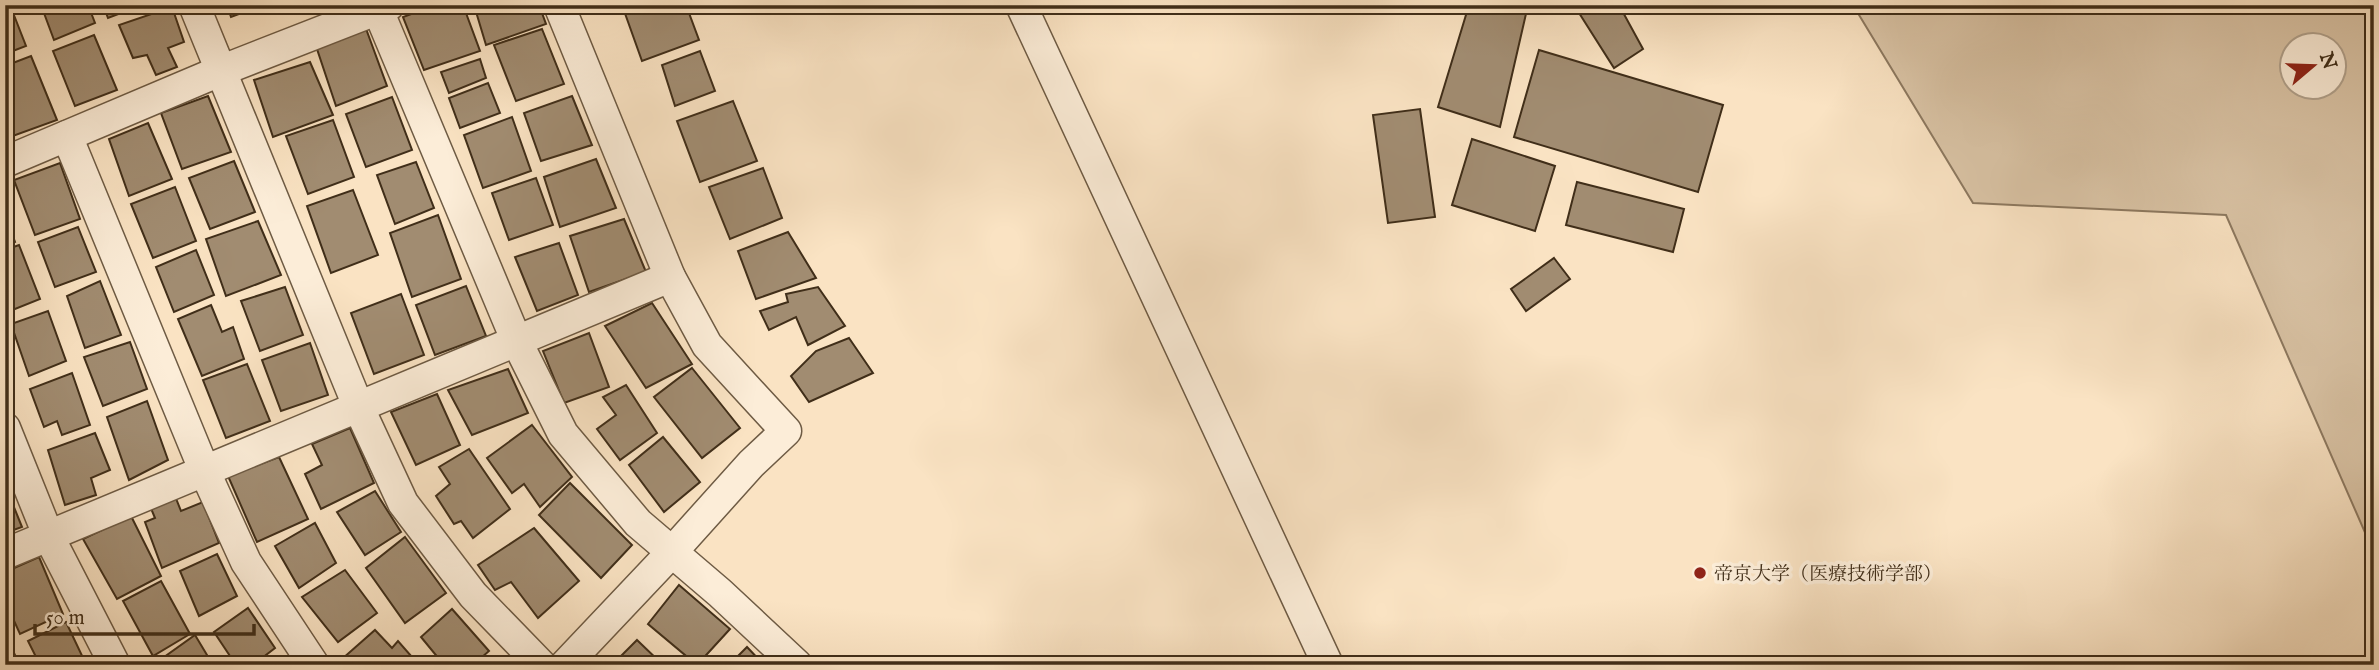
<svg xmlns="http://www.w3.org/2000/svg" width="2379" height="670" font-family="'IM FELL English','Noto Serif JP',serif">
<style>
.green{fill:#dac4a6;stroke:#8d7960;stroke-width:2;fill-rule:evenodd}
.building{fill:#a18c71;stroke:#402e19;stroke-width:2}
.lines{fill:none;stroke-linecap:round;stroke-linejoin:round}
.minor-casing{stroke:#6e5b44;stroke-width:33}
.minor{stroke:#fcedd8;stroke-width:30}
.poi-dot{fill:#8f2418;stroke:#fcedd8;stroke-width:2.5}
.labels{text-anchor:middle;stroke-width:7;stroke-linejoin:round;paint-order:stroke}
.poi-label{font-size:19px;fill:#402e19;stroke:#fcedd8;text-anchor:start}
</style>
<rect width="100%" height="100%" fill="#fae3c3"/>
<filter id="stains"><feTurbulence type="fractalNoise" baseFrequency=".00286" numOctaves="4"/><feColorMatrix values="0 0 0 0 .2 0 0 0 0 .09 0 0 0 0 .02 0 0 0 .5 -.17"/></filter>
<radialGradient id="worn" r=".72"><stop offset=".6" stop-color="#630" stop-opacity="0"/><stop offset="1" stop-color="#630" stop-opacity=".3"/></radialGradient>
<!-- green -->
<path class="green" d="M1853 5H2374V553L2226 215 1973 203ZM2292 46H2334V88H2292Z"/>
<!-- building -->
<g class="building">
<polygon points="10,5 26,46 5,54 5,6"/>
<polygon points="41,5 88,5 95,23 54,40"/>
<polygon points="103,5 142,5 108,18"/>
<polygon points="227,5 263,5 231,17"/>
<polygon points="436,5 463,5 480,51 424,70 403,17"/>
<polygon points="474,5 539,5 546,24 486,45"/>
<polygon points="622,5 686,5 699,40 642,61"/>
<polygon points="1469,5 1528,5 1500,127 1438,107"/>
<polygon points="1574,5 1619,5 1643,49 1614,68"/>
<polygon points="172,7 184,42 168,48 177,67 156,75 147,55 133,58 119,25"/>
<polygon points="365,26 387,86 336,106 316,46"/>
<polygon points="542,29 564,84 516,101 494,45"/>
<polygon points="94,35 117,90 75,106 53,51"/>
<polygon points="1539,50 1723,105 1698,192 1514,137"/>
<polygon points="700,51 715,91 675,106 662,65"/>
<polygon points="31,56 57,120 10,137 5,124 5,66"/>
<polygon points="480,59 486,78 449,93 441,72"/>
<polygon points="310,62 333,115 273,137 254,80"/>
<polygon points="488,83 500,113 460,128 449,98"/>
<polygon points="208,96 231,152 182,169 161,113"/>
<polygon points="572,96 592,145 541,161 524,113"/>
<polygon points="392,97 412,150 366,167 346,114"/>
<polygon points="733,101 757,161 700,182 677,121"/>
<polygon points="1420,109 1435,217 1388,223 1373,115"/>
<polygon points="512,117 531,171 483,188 464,135"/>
<polygon points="333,120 354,177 308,194 286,136"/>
<polygon points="148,123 172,179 129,196 109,139"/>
<polygon points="1472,139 1555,166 1535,231 1452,205"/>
<polygon points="596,159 616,208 560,227 544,177"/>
<polygon points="234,161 255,212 210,229 189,178"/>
<polygon points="416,162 434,208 395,224 377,175"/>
<polygon points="60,163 80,219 35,235 14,180"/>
<polygon points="763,168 782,218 730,239 709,187"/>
<polygon points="536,178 553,225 509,240 492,193"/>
<polygon points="1577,182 1684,209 1673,252 1566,225"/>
<polygon points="175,187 196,241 153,258 131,204"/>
<polygon points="353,190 378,255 331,273 307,206"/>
<polygon points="5,214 15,242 5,246"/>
<polygon points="438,215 461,279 412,297 390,233"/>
<polygon points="624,219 646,272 589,292 570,236"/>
<polygon points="258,221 281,275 226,296 206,239"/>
<polygon points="78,227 96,272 55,287 38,242"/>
<polygon points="788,232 816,278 756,299 738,251"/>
<polygon points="559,243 578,295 537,311 515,257"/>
<polygon points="19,245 40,299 5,313 5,250"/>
<polygon points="196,250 214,295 174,312 156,267"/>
<polygon points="1554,258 1570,279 1526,311 1511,289"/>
<polygon points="100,281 121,335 85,348 67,296"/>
<polygon points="466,286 486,336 435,355 416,305"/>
<polygon points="285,287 303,335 260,351 241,301"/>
<polygon points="818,287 845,326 808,345 796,317 769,330 760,311 788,302 786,294"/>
<polygon points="401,294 424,355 374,374 351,313"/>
<polygon points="652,303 692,364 646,388 605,326"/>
<polygon points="211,305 222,332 233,327 244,359 202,376 178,319"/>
<polygon points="48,311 66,361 29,376 11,324"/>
<polygon points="589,333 609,387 564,403 543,351"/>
<polygon points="849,338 873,373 809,402 791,376 816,351"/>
<polygon points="130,342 147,389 103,406 84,357"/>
<polygon points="310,343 328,395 281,411 262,360"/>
<polygon points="247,364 270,421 226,438 203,380"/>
<polygon points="692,368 740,428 702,458 654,397"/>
<polygon points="508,369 528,413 472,435 448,390"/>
<polygon points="72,373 90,425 62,435 57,421 44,427 30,389"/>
<polygon points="626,385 657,433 620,460 597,429 616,415 603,397"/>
<polygon points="437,394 460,445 416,465 391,412"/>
<polygon points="147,401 168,460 129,480 107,417"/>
<polygon points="532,425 572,477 540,507 524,484 512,493 487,458"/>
<polygon points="350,428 374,483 321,509 305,474 322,465 312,444"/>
<polygon points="95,433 110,470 91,478 96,495 65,505 48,450"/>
<polygon points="663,437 700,482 664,512 629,465"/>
<polygon points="469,449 510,509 473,538 461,521 454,524 436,496 450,484 439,467"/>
<polygon points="279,457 308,519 257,542 228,476"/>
<polygon points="570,483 632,545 601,578 539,515"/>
<polygon points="5,485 22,527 5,533"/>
<polygon points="375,491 401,532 365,555 337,512"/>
<polygon points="175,496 181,511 203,502 219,543 162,568 145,522 155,518 150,506"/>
<polygon points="131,516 161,576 117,599 83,539"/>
<polygon points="315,523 336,563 299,588 275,546"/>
<polygon points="534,528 579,581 538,618 511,582 495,590 478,565"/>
<polygon points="405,537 446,593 405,623 366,568"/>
<polygon points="217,554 237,596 199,616 180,571"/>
<polygon points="39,557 63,614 20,634 5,601 5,572"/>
<polygon points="345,570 377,613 338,642 302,597"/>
<polygon points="161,581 190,634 153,656 123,601"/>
<polygon points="679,585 730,629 697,665 648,624"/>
<polygon points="248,608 275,648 253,665 236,665 214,632"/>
<polygon points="452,609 489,651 473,665 444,665 421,637"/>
<polygon points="66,622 85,662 79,665 40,665 28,641"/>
<polygon points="375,630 392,648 398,641 419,665 348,665 342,659"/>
<polygon points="195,635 207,655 198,662 200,665 153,665"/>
<polygon points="637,640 663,665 612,665"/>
<polygon points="8,641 20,665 5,665 5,643"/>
<polygon points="747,647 764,665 729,665"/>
</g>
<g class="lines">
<!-- minor casing -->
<g class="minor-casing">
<g id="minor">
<polyline points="194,5 358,406 403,503 473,595 541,665"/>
<polyline points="559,5 670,277 707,345 786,431 751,464 671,553 565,665"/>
<polyline points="1021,5 1328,665"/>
<polyline points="378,10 517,342 563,434 638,523 720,593 797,665"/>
<polyline points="67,136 205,472 246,562 314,665"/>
<polyline points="5,162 220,71 389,5"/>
<polyline points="5,428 48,535 115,665"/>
<polyline points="5,554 670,277"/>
</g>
</g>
<!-- minor -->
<use href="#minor" class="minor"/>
</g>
<!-- markers -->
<circle class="poi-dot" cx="1700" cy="573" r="7"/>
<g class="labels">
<!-- poi labels -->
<g class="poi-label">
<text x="1714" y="580">帝京大学（医療技術学部）</text>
</g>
</g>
<!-- margin -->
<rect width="2379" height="670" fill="none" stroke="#fae3c3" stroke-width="28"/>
<rect x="7" y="7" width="2365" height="656" fill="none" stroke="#402e19" stroke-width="3.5"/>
<rect x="14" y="14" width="2351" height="642" fill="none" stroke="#402e19" stroke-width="2"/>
<!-- north arrow -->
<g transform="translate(2313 66) rotate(71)"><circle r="33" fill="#fcedd8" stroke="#b1a18c" stroke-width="2"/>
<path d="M0-5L12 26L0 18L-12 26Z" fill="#8f2418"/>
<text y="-10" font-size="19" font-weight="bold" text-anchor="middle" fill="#402e19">N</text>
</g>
<!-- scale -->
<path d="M35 624v10h219v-10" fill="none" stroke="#402e19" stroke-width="3.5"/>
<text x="46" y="624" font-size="21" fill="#402e19" stroke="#fcedd8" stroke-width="5" paint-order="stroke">50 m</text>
<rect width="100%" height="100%" filter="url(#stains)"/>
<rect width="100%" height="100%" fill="url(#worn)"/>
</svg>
